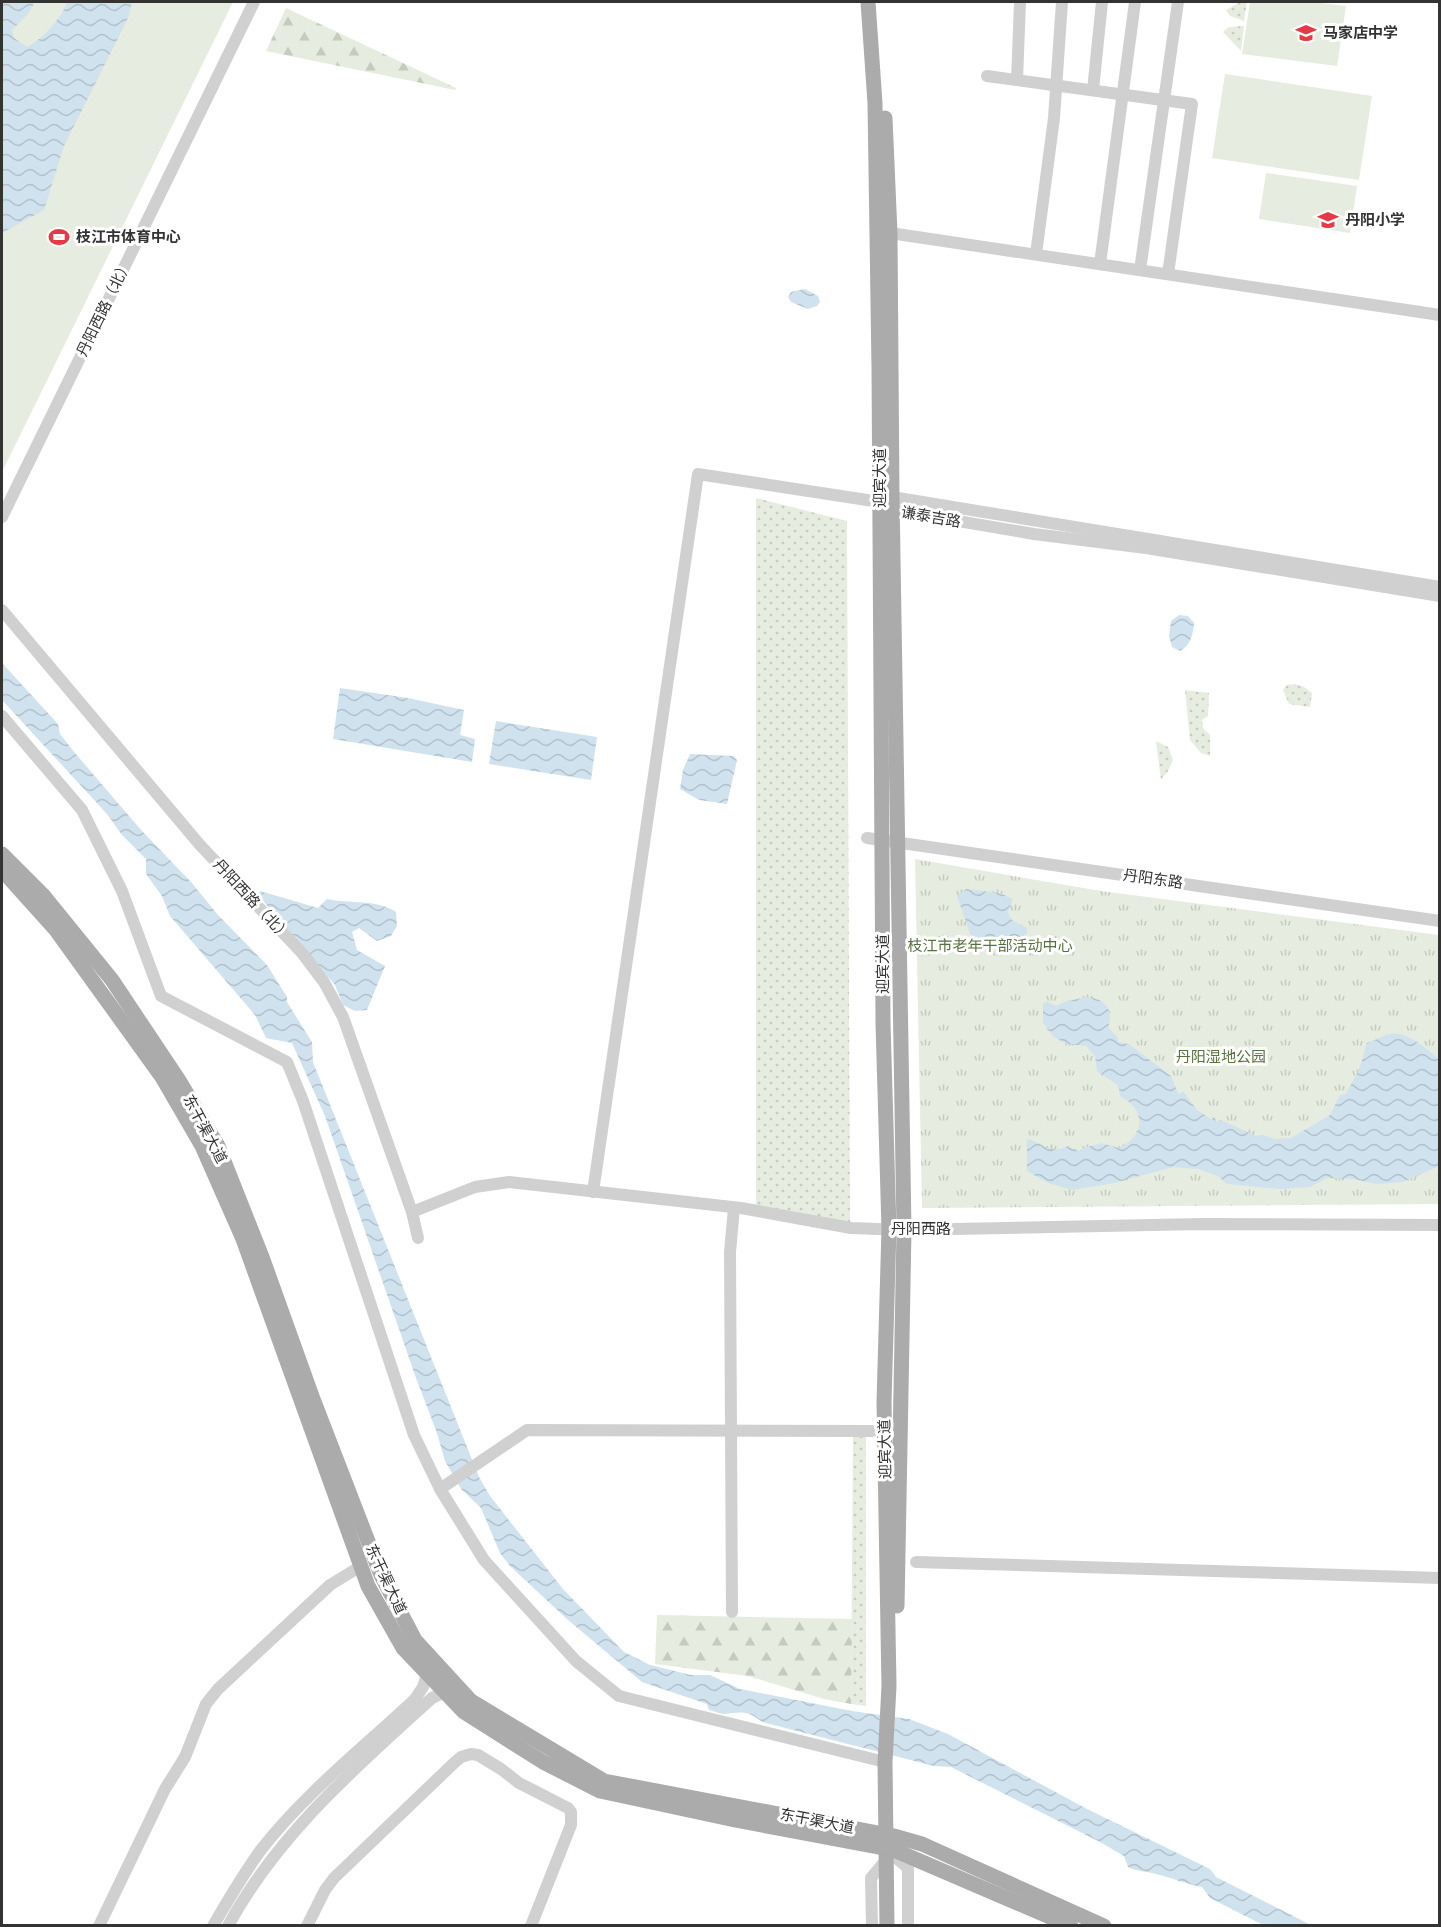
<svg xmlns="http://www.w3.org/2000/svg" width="1441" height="1927" font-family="Poppins,'Noto Sans SC',sans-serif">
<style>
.grass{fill:url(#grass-dots)}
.forest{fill:url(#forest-firs)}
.park{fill:url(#park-tufts)}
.garden{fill:#e6ecdf}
.water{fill:url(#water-waves)}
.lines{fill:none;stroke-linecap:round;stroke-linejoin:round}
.minor{stroke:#d0d0d0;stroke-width:12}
.major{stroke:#ababab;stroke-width:15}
.labels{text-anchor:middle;stroke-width:6;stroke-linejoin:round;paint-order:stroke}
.poi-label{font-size:15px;font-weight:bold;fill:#333;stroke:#fff;text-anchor:start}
.street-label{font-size:15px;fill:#333;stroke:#fff}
.park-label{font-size:15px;fill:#56703f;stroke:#fff}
</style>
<defs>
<pattern id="grass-dots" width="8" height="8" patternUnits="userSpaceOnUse" patternTransform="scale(1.5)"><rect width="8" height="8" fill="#e6ecdf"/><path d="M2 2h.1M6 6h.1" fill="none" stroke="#c6cbc0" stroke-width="1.8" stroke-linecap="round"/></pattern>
<pattern id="forest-firs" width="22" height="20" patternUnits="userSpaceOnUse" patternTransform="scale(1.5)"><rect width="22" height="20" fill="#e6ecdf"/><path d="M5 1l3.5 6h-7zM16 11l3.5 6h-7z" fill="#c6cbc0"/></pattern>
<pattern id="park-tufts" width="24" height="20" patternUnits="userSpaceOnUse" patternTransform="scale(1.5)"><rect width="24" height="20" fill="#e6ecdf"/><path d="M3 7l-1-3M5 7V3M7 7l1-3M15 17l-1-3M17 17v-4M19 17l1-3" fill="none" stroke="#c6cbc0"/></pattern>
<pattern id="water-waves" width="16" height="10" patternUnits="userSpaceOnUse" patternTransform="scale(1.5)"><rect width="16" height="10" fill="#cfe2ee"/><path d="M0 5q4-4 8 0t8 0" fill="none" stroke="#b2c2cd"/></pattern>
</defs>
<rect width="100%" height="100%" fill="#fff"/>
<!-- grass -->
<g class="grass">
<polygon points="1240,2 1247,2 1244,21 1230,16 1226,10"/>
<polygon points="1244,26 1241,51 1223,32 1229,27"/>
<polygon points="756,498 847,521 850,1223 756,1205"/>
<polygon points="1295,684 1304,687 1312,693 1310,707 1289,704 1283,690 1287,685"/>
<polygon points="1185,690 1209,693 1208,716 1202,720 1203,728 1210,735 1210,756 1201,753 1190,740"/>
<polygon points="1156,741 1168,747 1173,760 1168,771 1161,780"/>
<polygon points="866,1436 866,1706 851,1704 853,1437"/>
</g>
<!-- forest -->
<g class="forest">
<polygon points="286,8 456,88 455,90 266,51"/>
<polygon points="657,1615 852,1619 851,1704 824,1699 748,1676 655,1664"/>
</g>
<!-- park -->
<polygon class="park" points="915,859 1101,891 1439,935 1439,1204 922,1208"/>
<!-- garden -->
<g class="garden">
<polygon points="2,2 233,2 2,472"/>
<polygon points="1250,2 1312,2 1346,6 1337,66 1242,54"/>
<polygon points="1225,74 1372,96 1359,180 1212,158"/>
<polygon points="1266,173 1357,186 1350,233 1259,219"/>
</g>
<!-- water -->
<g class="water">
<path d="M2 2H35L27 15 12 30 14 38 27 47C43 39 61 19 67 2H132L129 16 64 146 44 210 2 233Z"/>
<polygon points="805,289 818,296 820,302 817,306 808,309 791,302 788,297 791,292"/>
<path d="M1179 615 1188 616 1194 623C1193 634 1191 645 1180 651L1172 647 1169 636 1171 621Z"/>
<path d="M2 663 58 724 60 734 75 753 141 830 191 882 218 915 267 965 287 997V1002L312 1042 313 1062 479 1477 490 1496 563 1589 624 1652 650 1665 691 1675H710L740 1689 852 1711 909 1719 948 1734 1087 1809 1210 1869 1216 1877 1311 1925H1263L1210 1898 1202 1887C1186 1884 1172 1878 1156 1874 1146 1871 1137 1872 1128 1867L1124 1856 1100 1842 951 1767 934 1766 762 1722C748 1710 741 1712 724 1714 720 1714 714 1711 709 1710L707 1704 642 1682 568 1620 510 1566 500 1553 481 1508 461 1489 445 1461 437 1433 416 1378 325 1116 292 1043 266 1038 255 1015 170 916 162 896 146 874V859L122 835 107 814 2 700Z"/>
<polygon points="340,688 408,698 464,710 460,735 475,739 472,762 333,739"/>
<polygon points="496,721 597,737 591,780 489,764"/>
<polygon points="690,754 734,756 737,760 727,804 699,800 680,789 683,770"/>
<polygon points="966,889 1000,893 1013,899 1008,912 1012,920 1027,928 1026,945 1018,947 1016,941 1009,936 978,949 973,942 957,896"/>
<path d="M260 891 318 908 327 899C349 904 378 899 396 912L397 926 391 936 377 941 359 928 352 932 357 950 385 966 367 1010 355 1011 343 1005 335 985 258 895Z"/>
<path d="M1087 997C1105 998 1115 1011 1108 1027L1118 1038V1042L1129 1044 1171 1076 1178 1093 1180 1094 1183 1091 1197 1110 1211 1119 1214 1117 1217 1122 1221 1120 1256 1136 1262 1135 1275 1139 1291 1138 1330 1115 1340 1095 1346 1094 1360 1067 1367 1043C1374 1041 1382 1036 1389 1034 1406 1030 1428 1049 1439 1060V1166L1403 1182 1377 1184 1353 1179 1327 1178 1310 1187 1281 1189 1227 1184 1218 1176 1198 1169 1173 1167 1114 1183 1073 1190 1048 1183 1027 1171V1139C1044 1143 1049 1155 1068 1146L1079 1151C1086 1145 1093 1147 1101 1143L1119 1148C1145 1136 1147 1110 1120 1096L1119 1086 1097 1071 1095 1056 1086 1046 1066 1044 1054 1037 1043 1023V1003L1048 1002 1056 1006 1067 1001Z"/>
</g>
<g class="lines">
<!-- minor -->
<g class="minor">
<polyline points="987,76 1192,104 1168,274"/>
<polyline points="1017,80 1020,2"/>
<polyline points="1093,90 1102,2"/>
<polyline points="890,233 1440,315"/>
<polyline points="1036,254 1054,118 1062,2"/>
<polyline points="1100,264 1135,2"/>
<polyline points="1140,270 1178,2"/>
<polyline points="884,500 892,497 1440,587"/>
<polyline points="2,517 254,2"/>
<polyline points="2,610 200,845 302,953 324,982 343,1017 412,1212 418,1238"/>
<polyline points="2,716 82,810 122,891 161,996 287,1062 303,1101 414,1435 440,1489 484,1560 576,1661 619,1696 885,1762"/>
<polyline points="867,838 1440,921"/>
<polyline points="593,1192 698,474 880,502 893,510 1034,534 1146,548 1440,596"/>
<polyline points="412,1212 475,1187 509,1182 741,1208 851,1228 904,1230 1202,1224 1440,1225"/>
<polyline points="440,1489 527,1430 872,1431"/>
<polyline points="916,1562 1440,1578"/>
<polyline points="732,1612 730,1252 734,1208"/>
<polyline points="894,1856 908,1868 908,1926"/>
<polyline points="99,1926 165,1789 185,1757 206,1704 218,1689 330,1585 361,1566"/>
<path d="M213 1926C228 1900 243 1875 260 1851 304 1794 363 1748 415 1699L423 1687 427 1674"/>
<path d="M228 1926C278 1834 356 1767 432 1698L451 1689"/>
<polyline points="307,1926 325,1890 334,1878 454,1763 461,1757 471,1754 478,1755 501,1769 519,1783 568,1808 571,1812 571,1825 531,1926"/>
<polyline points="872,1926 871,1878 886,1860"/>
</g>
<!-- major -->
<g class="major">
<polyline points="868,2 875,103 879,367 883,1023 889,1229 884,1402 889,1686 885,1762 887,1926"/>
<polyline points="885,118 890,233 892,497 904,1230 897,1606"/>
<polyline points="2,854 43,895 112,980 180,1082 218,1146 262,1257 313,1399 381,1575 415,1640 471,1701 604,1781 894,1836 922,1844 1104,1926"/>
<polyline points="2,870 56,930 162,1077 202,1146 243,1239 368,1586 403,1648 464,1712 543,1762 600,1791 735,1820 894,1850 1071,1926"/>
</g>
</g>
<!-- icons -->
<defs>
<g id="school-bare" transform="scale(1.62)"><path d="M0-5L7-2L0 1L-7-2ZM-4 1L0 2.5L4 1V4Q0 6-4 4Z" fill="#e63946" stroke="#fff" stroke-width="2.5" paint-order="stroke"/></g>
<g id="stadium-bare" transform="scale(1.62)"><path d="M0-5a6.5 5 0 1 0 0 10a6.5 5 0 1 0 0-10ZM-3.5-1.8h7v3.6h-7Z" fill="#e63946" stroke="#fff" stroke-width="2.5" paint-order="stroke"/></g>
</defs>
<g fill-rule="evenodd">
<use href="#school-bare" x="1306" y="33"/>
<use href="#school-bare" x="1328" y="220"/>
<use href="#stadium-bare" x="59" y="237"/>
</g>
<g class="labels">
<!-- poi labels -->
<g class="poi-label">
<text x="1323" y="38">马家店中学</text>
<text x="1345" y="225">丹阳小学</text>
<text x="76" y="242">枝江市体育中心</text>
</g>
<!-- street labels -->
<g class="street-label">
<text transform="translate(104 308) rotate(-64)" y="5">丹阳西路（北）</text>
<text transform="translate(880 478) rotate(-90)" y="5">迎宾大道</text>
<text transform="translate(931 517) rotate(10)" y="5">谦泰吉路</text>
<text transform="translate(1153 879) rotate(8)" y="5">丹阳东路</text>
<text transform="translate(252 900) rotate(47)" y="5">丹阳西路（北）</text>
<text transform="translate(883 964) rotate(-90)" y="5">迎宾大道</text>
<text transform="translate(205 1129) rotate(62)" y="5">东干渠大道</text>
<text x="921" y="1234">丹阳西路</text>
<text transform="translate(885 1449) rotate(-91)" y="5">迎宾大道</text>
<text transform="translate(386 1579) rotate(65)" y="5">东干渠大道</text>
<text transform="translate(817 1821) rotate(11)" y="5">东干渠大道</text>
</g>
<!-- park labels -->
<g class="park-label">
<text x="990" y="951">枝江市老年干部活动中心</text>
<text x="1221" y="1062">丹阳湿地公园</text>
</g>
</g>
<!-- border -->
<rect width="1441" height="1927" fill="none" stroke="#333333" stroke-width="6"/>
</svg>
